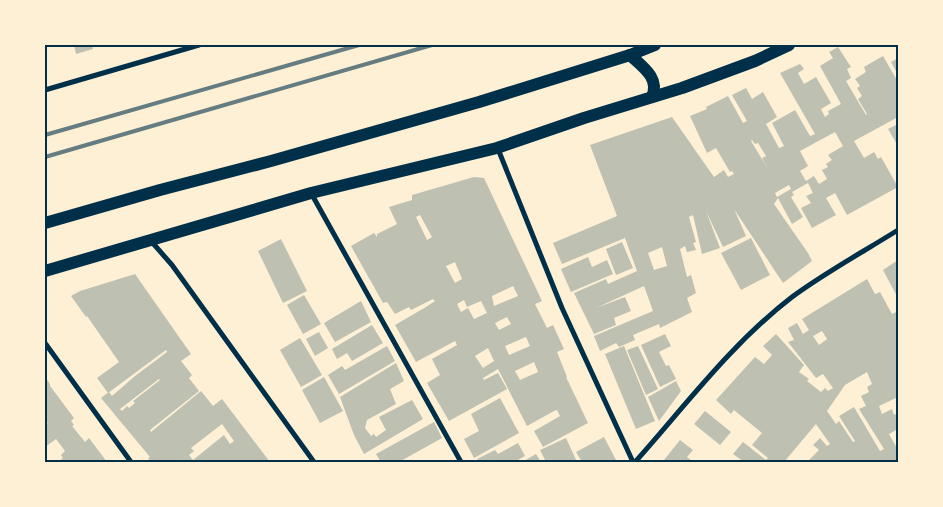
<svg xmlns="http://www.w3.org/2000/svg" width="943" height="507" font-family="Bitter,serif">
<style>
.building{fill:#bec0b2;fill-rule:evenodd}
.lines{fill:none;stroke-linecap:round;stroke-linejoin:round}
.minor{stroke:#003049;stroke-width:5}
.primary{stroke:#003049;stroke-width:12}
.rail{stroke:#657d81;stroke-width:4}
.neatline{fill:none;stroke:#003049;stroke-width:2}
</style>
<rect width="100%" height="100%" fill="#fdf0d5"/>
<!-- building -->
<g class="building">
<polygon points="74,45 92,45 93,49 76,54"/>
<path d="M838 47 851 67 847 69 851 78 846 81 866 115 867 114 858 99 862 96 857 88 860 86 855 79 866 72 864 67 883 56 898 82V117L854 141 864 158 874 152 878 159 881 157 898 187 847 215 835 193 826 198 836 215 812 228 801 208 811 203 806 196 813 193 808 183 792 192 794 195 791 197 803 217 792 224 778 198 774 204 808 253 812 261 783 283 734 209 746 236 723 247 706 211 720 248 702 254 693 215 689 217 696 242 693 243 696 250 687 252 685 246 680 249 687 277 691 275 696 293 687 298 692 312 660 328 659 324 633 335 635 340 619 347 616 343 600 351 594 336 653 311 644 286 596 308 625 297 631 311 614 318 616 325 594 334 574 293 606 279 608 284 637 271 625 238 562 264 553 243 617 216 590 145 672 117 714 177 724 170 728 177 734 174 732 171 730 172 716 148 707 153 690 116 707 109 706 107 728 96 743 123 747 121 732 95 746 88 752 99 763 92 777 117 766 124 779 148 784 146 772 123 795 110 810 136 815 134 780 73 800 64 804 69 798 73 804 84 816 77 831 103 821 109 825 117 829 114 828 111 841 104 820 66 833 58 829 52ZM835 132 843 146 828 155 832 160 826 164 828 167 822 170 827 179 819 184 814 176 806 181 800 171 808 166 800 151ZM752 140 755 144 758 143 766 156 762 158 768 169 751 141ZM789 185 791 189 777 197 775 193ZM662 247 667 266 654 270 648 253Z"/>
<polygon points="898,58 898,75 891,62"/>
<polygon points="898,124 898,146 888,129"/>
<path d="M474 177 484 178 542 301 535 304 547 328 553 325 564 349 557 352 567 377H566L588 423 543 447 534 431 560 416 557 410 554 411 527 426 498 369 483 378 484 380 498 373 507 389 449 421 427 383 440 375 432 359 457 345 455 341 416 362 395 325 426 307 435 301 433 299 411 310 409 307 395 314 387 302 383 303 351 246 374 233 377 237V234L397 224 389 207 412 200V195ZM420 215 432 237 427 240 416 217ZM455 262 462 279 455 283 446 266ZM513 286 518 296 494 306 492 296ZM464 300 467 307 481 301 487 313 474 319 468 308 461 312 457 304ZM507 317 511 324 499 330 495 323ZM526 337 530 346 509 355 505 346ZM488 348 494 361 483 368 475 356ZM534 362 538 372 520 380 515 371Z"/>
<polygon points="751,238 770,275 741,290 721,253"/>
<polygon points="281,239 307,291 283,303 258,251"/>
<polygon points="622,242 633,268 616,275 606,249"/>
<polygon points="588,257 592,267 607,260 613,274 571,292 561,269"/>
<polygon points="898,260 898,298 883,270"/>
<path d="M135 274 191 354 181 361 192 375 189 378 199 391 150 430 151 432 201 391 213 406 222 399 270 462H151L148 458 150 457 101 398 109 392 112 396 135 376 167 352 166 350 108 393 97 378 119 362 87 316 86 317 71 296 80 291ZM159 379 160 380 133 401 135 403 129 408 127 406 122 411 120 409ZM222 424 234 441 230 444 224 435 193 460 189 455 194 451 191 448Z"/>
<path d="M867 279 875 294 880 292 892 314 898 311V397L879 406 882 414 892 409 894 415 898 413V429L889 434 898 450V460L895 462H811L809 460 819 450 813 445 820 438 827 446 830 444 816 424 784 462H744L733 454 743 442 766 460 768 458 752 445 762 433 734 410 731 414 716 400 755 357 764 364 772 355 763 346 776 334 804 365 799 372 809 379 807 381 821 392 825 388 828 391 833 388 823 374 816 378 788 342 794 340 788 328 797 323 803 334 809 330 802 319ZM822 331 827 339 819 345 813 336ZM867 372 872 384 867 387 869 392 861 396 866 406 859 409 884 449 880 451 854 407 839 416 855 441 853 442 839 421 836 424 827 411 845 385Z"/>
<polygon points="304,295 321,324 303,334 287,305"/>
<polygon points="361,301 371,322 335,342 324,323"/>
<polygon points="372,325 383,343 352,361 347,353 337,359 332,349"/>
<polygon points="319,332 328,348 315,356 306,339"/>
<polygon points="665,334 671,346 659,352 666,366 669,365 676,379 660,387 641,345"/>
<polygon points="300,338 322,375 301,387 280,350"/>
<polygon points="387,346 395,361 339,394 328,375 342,366 345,370"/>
<polygon points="624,346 655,421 636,429 605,354"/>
<polygon points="638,346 658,389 646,395 627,350"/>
<polygon points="396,363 404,381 390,389 396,404 367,420 365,428 371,436 374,434 376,437 386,430 379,417 412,400 423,419 364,454 354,435 340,397"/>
<polygon points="45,377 50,384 50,386 74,418 71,421 74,425 72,426 85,442 89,438 107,462 58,462 63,458 61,455 65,451 56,439 45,447 45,425 48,423 45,420"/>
<polygon points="324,377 343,411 320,423 302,390"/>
<polygon points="676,381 681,391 659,421 648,397"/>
<polygon points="500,398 519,433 474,458 464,439 479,431 471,414"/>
<polygon points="705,411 731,432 720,445 694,424"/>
<polygon points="434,422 442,438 399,462 381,462 376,454"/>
<polygon points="604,437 617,462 582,462 576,452"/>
<polygon points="566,438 577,462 546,462 540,450"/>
<polygon points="680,440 693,450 687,457 693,462 666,462 664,460"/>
<polygon points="518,443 525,456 514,462 479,462 477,459 495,450 498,454"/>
<polygon points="536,454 541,462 522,462"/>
</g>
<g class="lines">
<!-- minor -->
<g class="minor">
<polyline points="45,90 199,45"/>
<polyline points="498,149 562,308 633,462"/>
<polyline points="311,193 461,462"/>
<polyline points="151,241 172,265 314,462"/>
<polyline points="45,343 131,462"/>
<path d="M635 462C685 406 732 343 792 297 826 272 863 252 898 230"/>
</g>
<!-- primary -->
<g class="primary">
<path d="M630 55C643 67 660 78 652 97"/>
<polyline points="45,223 160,190 271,161 479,102 630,55 655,45"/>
<polyline points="45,271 311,193 497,148 584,118 682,88 755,61 789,45"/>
</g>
<!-- rail -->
<g class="rail">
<polyline points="45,135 359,45"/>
<polyline points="45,157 432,45"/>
</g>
</g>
<!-- border -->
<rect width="943" height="507" fill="none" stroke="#fdf0d5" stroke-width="92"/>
<rect x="46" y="46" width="851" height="415" class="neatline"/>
</svg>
